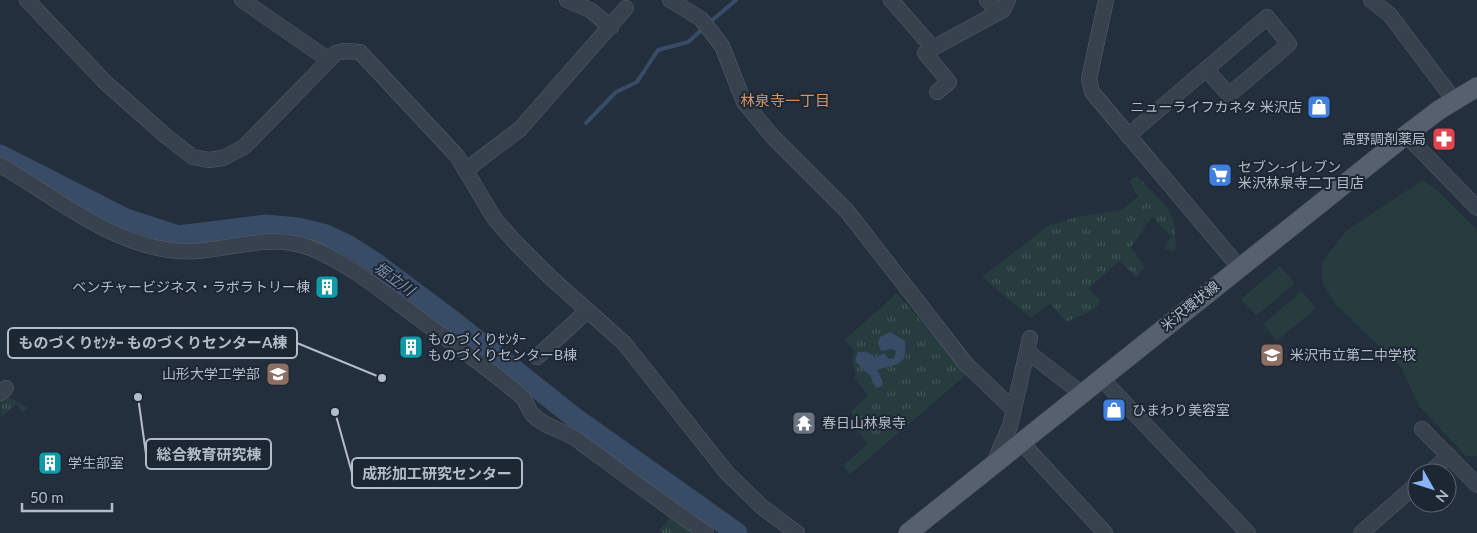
<svg xmlns="http://www.w3.org/2000/svg" width="1477" height="533" font-family="Lato,'Noto Sans JP',sans-serif">
<style>
.grass{fill:url(#grass-tufts)}
.park{fill:#263c3f}
.water{fill:#394c67}
.lines{fill:none;stroke-linecap:round;stroke-linejoin:round}
.stream{stroke:#394c67;stroke-width:4}
.river{stroke:#394c67;stroke-width:21}
.minor-casing{stroke:#565f6c;stroke-width:16}
.major-casing{stroke:#414a57;stroke-width:20}
.minor{stroke:#38414e;stroke-width:15}
.major{stroke:#56606e;stroke-width:19}
.labels{text-anchor:middle;stroke-width:4;stroke-linejoin:round;paint-order:stroke}
.poi-label{font-size:14px;fill:#b4bcc9;stroke:#1d2633;text-anchor:start}
.street-label{font-size:14px;fill:#b4bcc9;stroke:#1d2633}
.neighbourhood-label{font-size:15px;fill:#d59563;stroke:#1d2633}
.water-label{font-size:15px;font-style:italic;fill:#7c92b1;stroke:#1d2633}
.leader{fill:none;stroke:#b4bcc9;stroke-width:2}
.callout-dot{fill:#b4bcc9;stroke:#1d2633;stroke-width:2}
.callout{fill:#1d2633;stroke:#b4bcc9;stroke-width:2}
.callout-label{font-size:15px;text-anchor:middle;font-weight:bold;fill:#b4bcc9}
</style>
<defs>
<pattern id="grass-tufts" width="24" height="20" patternUnits="userSpaceOnUse" patternTransform="scale(1.25)"><rect width="24" height="20" fill="#263c3f"/><path d="M3 7l-1-3M5 7V3M7 7l1-3M15 17l-1-3M17 17v-4M19 17l1-3" fill="none" stroke="#435659"/></pattern>
</defs>
<rect width="100%" height="100%" fill="#242f3e"/>
<!-- grass -->
<g class="grass">
<path d="M1137 176C1163 204 1179 210 1175 251L1164 249 1171 236 1152 217 1131 247 1145 267 1136 277 1120 261 1089 288 1101 302 1091 311 1066 322 1050 303 1031 318 982 277 1048 226 1077 217 1121 210 1138 197 1129 181Z"/>
<polygon points="897,293 967,374 850,474 843,466 868,443 853,426 857,421 851,412 868,395 854,377 856,374 852,362 854,351 845,340"/>
<polygon points="5,394 28,408 23,412 16,404 1,418 0,398"/>
<polygon points="673,515 697,533 663,533 660,529"/>
</g>
<!-- park -->
<g class="park">
<polygon points="1423,180 1439,192 1477,230 1477,456 1466,456 1419,406 1401,367 1335,304 1322,282 1322,262 1346,231"/>
<polygon points="1280,266 1295,283 1256,316 1241,299"/>
<polygon points="1302,291 1316,308 1277,341 1263,324"/>
</g>
<!-- water -->
<path class="water" d="M890 332 905 341C908 367 895 364 877 370L883 382 882 386 876 388 871 377 855 361 858 352C866 352 870 352 875 358L884 353 889 359 894 358 896 351 892 349 881 351 878 343 880 337Z"/>
<g class="lines">
<!-- stream -->
<g class="stream">
<polyline points="709,23 736,0"/>
<polyline points="586,123 616,92 637,82 658,50 688,42 704,28"/>
</g>
<!-- river -->
<polyline class="river" points="0,155 126,219 178,236 266,225 298,228 326,235 349,246 374,262 454,322 575,418 737,533"/>
<!-- minor casing -->
<g class="minor-casing">
<g id="minor">
<polyline points="27,0 106,83 167,137 193,157 209,160 223,158 244,147 336,53 344,51 360,52 457,156 494,218 515,242 550,277 624,343 727,473 762,507 797,533"/>
<polyline points="242,0 329,60"/>
<polyline points="567,0 590,10 611,27"/>
<polyline points="670,0 701,19 722,46 744,102 773,137 847,211 966,364 1014,410"/>
<polyline points="891,0 933,48 1003,10 1008,0"/>
<polyline points="987,0 999,12"/>
<polyline points="1106,0 1089,79 1092,92 1239,267"/>
<polyline points="1371,0 1390,15 1454,100"/>
<polyline points="931,46 925,53 949,82 937,92"/>
<polyline points="1406,135 1477,208"/>
<polyline points="1128,136 1267,17 1289,44 1229,95 1206,69"/>
<path d="M0 165C54 196 106 241 169 250 221 258 267 226 320 252 354 268 383 292 413 314 449 341 488 367 522 397 527 402 528 409 532 414 545 428 564 430 579 441 621 472 663 504 706 533"/>
<polyline points="467,169 520,129 626,8"/>
<polyline points="1028,352 1081,393"/>
<polyline points="537,357 587,311"/>
<polyline points="1101,378 1248,533"/>
<polyline points="0,393 6,388"/>
<polyline points="1422,429 1477,485"/>
<polyline points="1021,442 1105,533"/>
<polyline points="993,465 1010,426 1030,338"/>
<polyline points="1429,473 1449,456"/>
<polyline points="1361,533 1417,484"/>
</g>
</g>
<!-- major casing -->
<g class="major-casing">
<polyline id="major" points="908,533 1406,135 1439,110 1477,87"/>
</g>
<!-- minor -->
<use href="#minor" class="minor"/>
<!-- major -->
<use href="#major" class="major"/>
</g>
<!-- icons -->
<defs>
<g id="shop-square" transform="scale(1.25)"><rect x="-9" y="-9" width="18" height="18" rx="4" fill="#3f7fe0" stroke="#1d2633"/><path d="M-5-2.5h2.3a2.7 3.5 0 0 1 5.4 0H5L5.5 6h-11ZM-1.5-2.5h3a1.5 2.3 0 0 0-3 0Z" fill="#fff"/></g>
<g id="pharmacy-square" transform="scale(1.25)"><rect x="-9" y="-9" width="18" height="18" rx="4" fill="#e0444e" stroke="#1d2633"/><path d="M-2-6h4v4h4v4h-4v4h-4v-4h-4v-4h4Z" fill="#fff"/></g>
<g id="supermarket-square" transform="scale(1.25)"><rect x="-9" y="-9" width="18" height="18" rx="4" fill="#3f7fe0" stroke="#1d2633"/><path d="M-6-5.5h2.5l.6 2H6L4.5 2H-2.5L-4.4-4H-6ZM-1.5 3.2a1.3 1.3 0 1 0 .1 0ZM3 3.2a1.3 1.3 0 1 0 .1 0Z" fill="#fff"/></g>
<g id="building-square" transform="scale(1.25)"><rect x="-9" y="-9" width="18" height="18" rx="4" fill="#0f9aa8" stroke="#1d2633"/><path d="M-4-6H4V6H1V3H-1V6H-4ZM-2.5-4.3h1.7v1.8h-1.7ZM.8-4.3h1.7v1.8H.8ZM-2.5-1h1.7V.8h-1.7ZM.8-1h1.7V.8H.8Z" fill="#fff"/></g>
<g id="school-square" transform="scale(1.25)"><rect x="-9" y="-9" width="18" height="18" rx="4" fill="#8d6e63" stroke="#1d2633"/><path d="M0-5L7-2L0 1L-7-2ZM-4 1L0 2.5L4 1V4Q0 6-4 4Z" fill="#fff"/></g>
<g id="university-square" transform="scale(1.25)"><rect x="-9" y="-9" width="18" height="18" rx="4" fill="#8d6e63" stroke="#1d2633"/><path d="M0-5L7-2L0 1L-7-2ZM-4 1L0 2.5L4 1V4Q0 6-4 4Z" fill="#fff"/></g>
<g id="temple-square" transform="scale(1.25)"><rect x="-9" y="-9" width="18" height="18" rx="4" fill="#6b7280" stroke="#1d2633"/><path d="M0-6L5-2H3V0L6.5 2.5H4V6H1.5V3h-3V6H-4V2.5H-6.5L-3 0V-2H-5Z" fill="#fff"/></g>
</defs>
<g fill-rule="evenodd">
<use href="#shop-square" x="1319" y="107"/>
<use href="#pharmacy-square" x="1444" y="139"/>
<use href="#supermarket-square" x="1220" y="175"/>
<use href="#building-square" x="327" y="287"/>
<use href="#building-square" x="411" y="347"/>
<use href="#school-square" x="1272" y="355"/>
<use href="#university-square" x="278" y="374"/>
<use href="#shop-square" x="1114" y="410"/>
<use href="#temple-square" x="804" y="423"/>
<use href="#building-square" x="50" y="463"/>
</g>
<g class="labels">
<!-- poi labels -->
<g class="poi-label">
<text x="1302" y="112" text-anchor="end">ニューライフカネタ 米沢店</text>
<text x="1426" y="144" text-anchor="end">高野調剤薬局</text>
<text x="1238" y="172">セブン-イレブン<tspan x="1238" dy="16">米沢林泉寺二丁目店</tspan></text>
<text x="310" y="292" text-anchor="end">ベンチャービジネス・ラボラトリー棟</text>
<text x="428" y="344">ものづくりｾﾝﾀｰ<tspan x="428" dy="16">ものづくりセンターB棟</tspan></text>
<text x="1290" y="360">米沢市立第二中学校</text>
<text x="260" y="379" text-anchor="end">山形大学工学部</text>
<text x="1132" y="415">ひまわり美容室</text>
<text x="822" y="428">春日山林泉寺</text>
<text x="68" y="468">学生部室</text>
</g>
<!-- street labels -->
<g class="street-label">
<text transform="translate(1190 306) rotate(-39)" y="5">米沢環状線</text>
</g>
<!-- neighbourhood labels -->
<g class="neighbourhood-label">
<text x="785" y="106">林泉寺一丁目</text>
</g>
<!-- water labels -->
<g class="water-label">
<text transform="translate(394 279) rotate(36)" y="5">堀立川</text>
</g>
</g>
<!-- callouts -->
<path class="leader" d="M382 378L297 343M138 397L146 454M335 412L352 473"/>
<g class="callout-dot">
<circle cx="382" cy="378" r="5"/>
<circle cx="138" cy="397" r="5"/>
<circle cx="335" cy="412" r="5"/>
</g>
<g class="callout">
<rect x="8" y="328" width="289" height="30" rx="5"/>
<rect x="146" y="439" width="125" height="30" rx="5"/>
<rect x="352" y="458" width="170" height="30" rx="5"/>
</g>
<g class="callout-label">
<text x="153" y="348">ものづくりｾﾝﾀｰ ものづくりセンターA棟</text>
<text x="209" y="460">総合教育研究棟</text>
<text x="437" y="479">成形加工研究センター</text>
</g>
<!-- north arrow -->
<g transform="translate(1432 488) rotate(129)"><circle r="24" fill="#1d2633" stroke="#59626f"/>
<path d="M0-4L9 19L0 12L-9 19Z" fill="#8ab4f8"/>
<text y="-8" font-size="14" font-weight="bold" text-anchor="middle" fill="#b4bcc9">N</text>
</g>
<!-- scale -->
<path d="M22 503v8h90v-8" fill="none" stroke="#b4bcc9" stroke-width="2.5"/>
<text x="30" y="503" font-size="15" fill="#b4bcc9" stroke="#1d2633" stroke-width="4" paint-order="stroke">50 m</text>
</svg>
